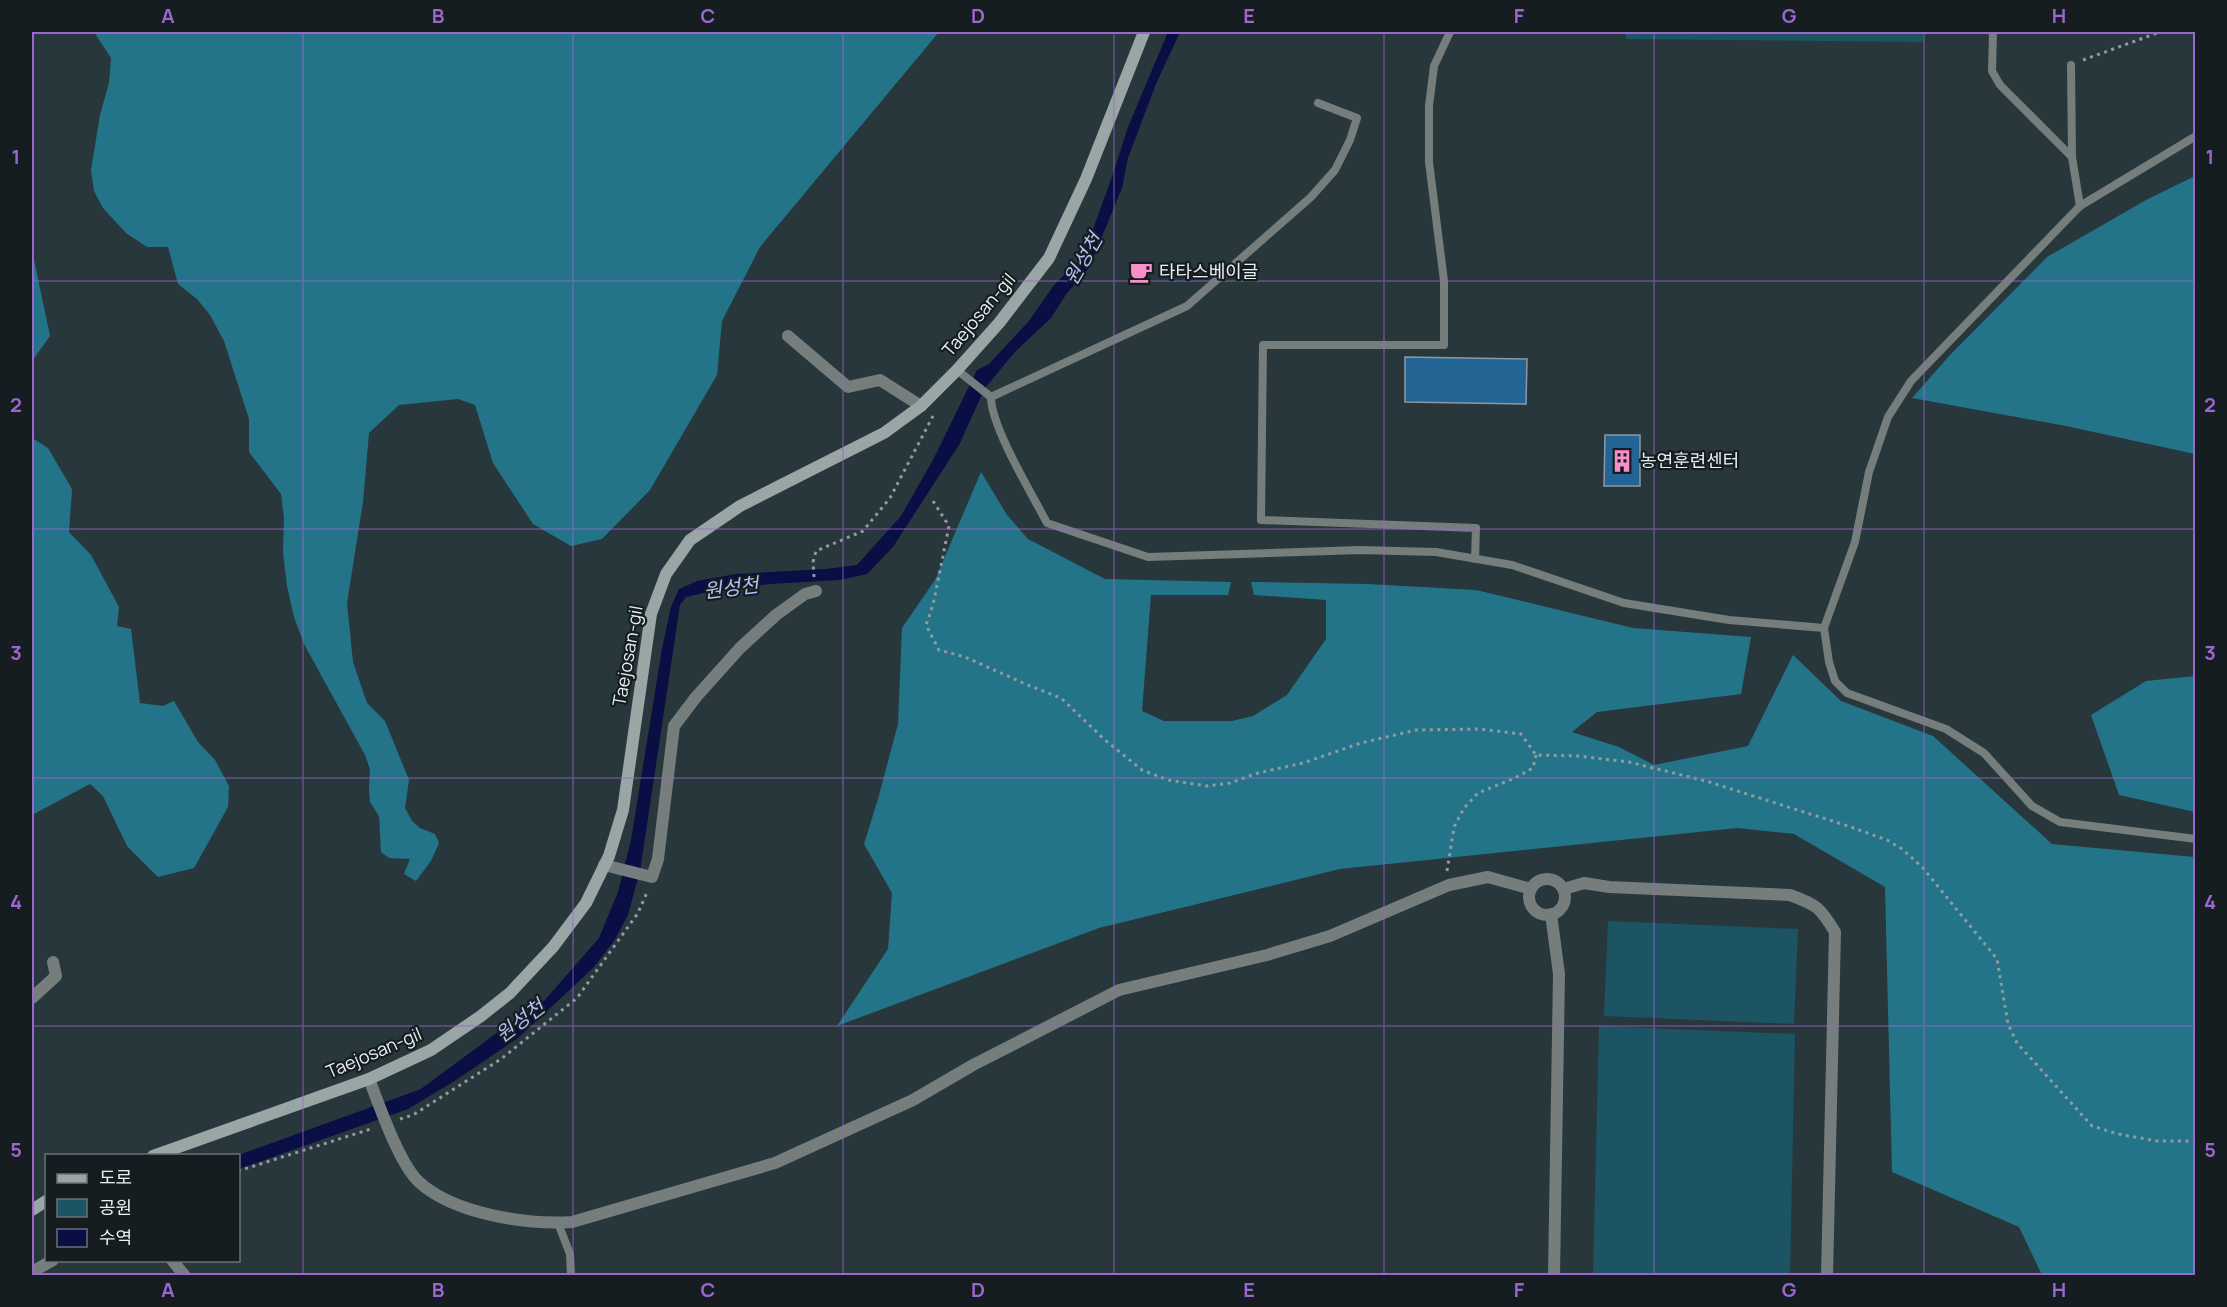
<svg xmlns="http://www.w3.org/2000/svg" width="2227" height="1307" font-family="Manrope,'Noto Sans KR',sans-serif">
<style>
.green{fill:#1c5463}
.forest{fill:#247489}
.water{fill:#090e45}
.building{fill:#226595;stroke:#8c99a4;stroke-width:1.5}
.lines{fill:none;stroke-linecap:round;stroke-linejoin:round}
.path{stroke:#8f9b9f;stroke-width:3;stroke-dasharray:3 4.5;stroke-linecap:butt}
.lane{stroke:#757d7d;stroke-width:8}
.street{stroke:#757d7d;stroke-width:12}
.secondary{stroke:#99a6a5;stroke-width:12}
.grid{fill:none;stroke:#9b66ce;stroke-width:1.5;stroke-opacity:0.55}
.labels{text-anchor:middle;stroke-width:4.5;stroke-linejoin:round;paint-order:stroke}
.poi-label{font-size:18px;fill:#e6eff2;stroke:#161d20;text-anchor:start}
.street-label{font-size:18px;fill:#e6eff2;stroke:#161d20}
.water-label{font-size:20px;font-style:italic;fill:#afc1f7;stroke:#161d20}
.neatline{fill:none;stroke:#9b66ce;stroke-width:2}
.grid-label{font-size:20px;text-anchor:middle;font-weight:bold;fill:#9b66ce}
</style>
<rect width="100%" height="100%" fill="#28373c"/>
<!-- green -->
<g class="green">
<polygon points="1626,32 1923,32 1923,42 1626,39"/>
<polygon points="1608,921 1798,929 1794,1024 1604,1016"/>
<polygon points="1599,1026 1795,1034 1790,1275 1593,1275"/>
</g>
<!-- forest -->
<g class="forest">
<polygon points="94,32 939,32 760,247 722,321 717,375 650,490 602,539 571,546 533,524 493,463 475,405 458,399 399,405 369,433 363,502 347,603 353,662 367,703 385,721 409,780 405,808 412,821 420,828 435,834 439,843 431,861 416,881 404,874 410,859 389,858 381,852 379,816 370,802 369,789 370,769 365,755 304,644 294,617 287,586 283,552 284,518 281,494 249,452 249,419 224,341 210,315 197,299 178,284 168,247 147,247 126,233 103,208 94,191 91,170 100,115 109,83 111,58"/>
<polygon points="2195,176 2195,454 2066,426 1912,398 1950,355 2047,257 2146,200"/>
<polygon points="32,250 50,336 32,361"/>
<polygon points="32,438 48,448 72,489 69,532 91,555 119,607 117,626 131,629 140,703 163,706 174,701 198,742 215,760 229,786 228,807 194,868 158,877 127,846 103,796 90,784 32,815"/>
<polygon points="981,472 1007,515 1028,539 1105,579 1231,582 1228,595 1151,595 1142,711 1164,721 1232,721 1253,716 1287,695 1326,639 1326,600 1254,595 1251,582 1367,584 1476,590 1633,628 1751,637 1741,694 1597,712 1572,732 1619,747 1654,765 1748,746 1793,655 1841,701 1933,736 2052,844 2195,857 2195,1275 2042,1275 2019,1227 1892,1172 1885,887 1794,834 1737,828 1340,869 1099,928 837,1026 888,949 892,893 864,844 878,799 898,724 902,628 935,580"/>
<polygon points="2195,676 2195,812 2119,795 2091,715 2146,681"/>
</g>
<!-- water -->
<polygon class="water" points="1168,32 1180,32 1156,84 1128,158 1122,188 1089,268 1067,293 1051,318 1014,353 985,388 959,445 893,547 867,574 840,580 770,584 712,591 686,597 680,605 640,871 628,915 614,941 593,968 518,1038 453,1082 408,1109 239,1169 238,1156 236,1156 421,1089 502,1029 545,1000 599,938 618,892 631,840 662,649 671,607 679,589 697,581 736,574 825,569 857,565 901,516 934,458 977,370 989,364 1029,321 1054,285 1083,257 1113,174 1128,127"/>
<!-- building -->
<g class="building">
<polygon points="1405,357 1527,359 1526,404 1405,402"/>
<polygon points="1605,435 1640,435 1640,486 1604,486"/>
</g>
<g class="lines">
<!-- path -->
<g class="path">
<polyline points="2083,60 2160,32"/>
<polyline points="933,501 949,526 933,605 926,625 939,650 965,657 1030,686 1061,698 1105,740 1142,770 1168,780 1207,786 1230,783 1258,773 1303,763 1361,743 1416,730 1480,729 1521,734 1536,755 1578,756 1629,762 1706,781 1848,826 1887,840 1902,849 1923,868 1997,959 2008,1024 2017,1043 2092,1126 2118,1134 2157,1141 2196,1141"/>
<polyline points="814,577 813,562 816,551 863,531 890,498 933,416"/>
<polyline points="1447,871 1454,827 1464,808 1478,793 1515,778 1533,768 1536,755"/>
<polyline points="400,1119 413,1115 501,1059 577,998 638,913 648,890"/>
<polyline points="238,1171 374,1128"/>
</g>
<!-- lane -->
<g class="lane">
<polyline points="1450,32 1434,66 1429,106 1429,162 1444,281 1444,345 1263,345 1261,520 1476,528 1475,559"/>
<polyline points="1993,32 1992,71 2000,85 2072,157 2080,206 1911,381 1888,417 1869,472 1855,542 1824,628 1829,662 1835,681 1847,693 1946,729 1984,753 2032,806 2060,822 2196,839"/>
<polyline points="2071,65 2072,157"/>
<polyline points="2080,206 2196,136"/>
<path d="M957 370 991 397C991 427 1032 494 1047 523L1148 557 1359 550 1436 552 1512 565 1624 603 1729 620 1824 628"/>
<polyline points="991,397 1187,306 1311,197 1335,170 1350,140 1357,118 1318,103"/>
<polyline points="558,1223 570,1254 571,1276"/>
</g>
<!-- street -->
<g class="street">
<polyline points="788,336 848,387 880,380 921,406"/>
<polyline points="604,865 652,877 658,859 674,726 696,697 740,648 776,615 805,594 816,591"/>
<circle cx="1547" cy="897" r="18"/>
<path d="M1564 889 1584 883 1609 887 1790 895C1817 905 1820 907 1835 932L1827 1276"/>
<polyline points="1551,914 1559,974 1554,1276"/>
<polyline points="32,998 56,976 53,962"/>
<path d="M369 1079C379 1104 399 1164 419 1182 454 1214 527 1225 572 1222L775 1163 913 1100 973 1065 1119 990 1267 955 1330 936 1449 885 1488 877 1531 889"/>
<polyline points="172,1260 185,1276"/>
<polyline points="32,1272 53,1260"/>
</g>
<!-- secondary -->
<g class="secondary">
<polyline points="153,1156 369,1079 431,1050 481,1016 510,993 553,947 586,903 609,856 623,810 651,614 666,574 690,540 740,506 884,433 921,406 957,370 999,323 1049,258 1086,179 1144,32"/>
<polyline points="32,1210 46,1201"/>
</g>
</g>
<!-- grid -->
<path class="grid" d="M303 32V1276M573 32V1276M843 32V1276M1114 32V1276M1384 32V1276M1654 32V1276M1924 32V1276M32 281H2196M32 529H2196M32 778H2196M32 1026H2196"/>
<!-- icons -->
<defs>
<g id="cafe-bare" transform="scale(1.8)"><path d="M-5.5-4.5H6V0H3Q3 3.5 0 3.5H-2.5Q-5.5 3.5-5.5 0ZM3-3.2v2h1.7v-2ZM-6 4.5H4V6H-6Z" fill="#f98fca" stroke="#161d20" stroke-width="2.5" paint-order="stroke"/></g>
<g id="building-bare" transform="scale(1.8)"><path d="M-4-6H4V6H1V3H-1V6H-4ZM-2.5-4.3h1.7v1.8h-1.7ZM.8-4.3h1.7v1.8H.8ZM-2.5-1h1.7V.8h-1.7ZM.8-1h1.7V.8H.8Z" fill="#f98fca" stroke="#161d20" stroke-width="2.5" paint-order="stroke"/></g>
</defs>
<g fill-rule="evenodd">
<use href="#cafe-bare" x="1141" y="272"/>
<use href="#building-bare" x="1622" y="461"/>
</g>
<g class="labels">
<!-- poi labels -->
<g class="poi-label">
<text x="1159" y="278">타타스베이글</text>
<text x="1640" y="467">농연훈련센터</text>
</g>
<!-- street labels -->
<g class="street-label">
<text transform="translate(979 315) rotate(-50)" y="6">Taejosan-gil</text>
<text transform="translate(628 656) rotate(-80)" y="6">Taejosan-gil</text>
<text transform="translate(374 1053) rotate(-23)" y="6">Taejosan-gil</text>
</g>
<!-- water labels -->
<g class="water-label">
<text transform="translate(1083 259) rotate(-60)" y="7">원성천</text>
<text transform="translate(731 588) rotate(-7)" y="7">원성천</text>
<text transform="translate(520 1021) rotate(-37)" y="7">원성천</text>
</g>
</g>
<!-- border -->
<rect width="2227" height="1307" fill="none" stroke="#161d20" stroke-width="66"/>
<!-- legend -->
<rect x="45" y="1154" width="195" height="108" fill="#161d20" stroke="#697174" stroke-width="1.5"/>
<rect x="57" y="1174" width="30" height="9" fill="#99a6a5" stroke="#697174" stroke-width="1.5"/>
<text x="99" y="1184" font-size="18" fill="#e6eff2">도로</text>
<rect x="57" y="1199" width="30" height="18" fill="#1c5463" stroke="#697174" stroke-width="1.5"/>
<text x="99" y="1214" font-size="18" fill="#e6eff2">공원</text>
<rect x="57" y="1229" width="30" height="18" fill="#090e45" stroke="#697174" stroke-width="1.5"/>
<text x="99" y="1244" font-size="18" fill="#e6eff2">수역</text>
<rect x="33" y="33" width="2161" height="1241" class="neatline"/>
<g class="grid-label">
<text x="168" y="23">A</text>
<text x="438" y="23">B</text>
<text x="708" y="23">C</text>
<text x="978" y="23">D</text>
<text x="1249" y="23">E</text>
<text x="1519" y="23">F</text>
<text x="1789" y="23">G</text>
<text x="2059" y="23">H</text>
<text x="16" y="164">1</text>
<text x="2210" y="164">1</text>
<text x="16" y="412">2</text>
<text x="2210" y="412">2</text>
<text x="16" y="660">3</text>
<text x="2210" y="660">3</text>
<text x="16" y="909">4</text>
<text x="2210" y="909">4</text>
<text x="16" y="1157">5</text>
<text x="2210" y="1157">5</text>
<text x="168" y="1297">A</text>
<text x="438" y="1297">B</text>
<text x="708" y="1297">C</text>
<text x="978" y="1297">D</text>
<text x="1249" y="1297">E</text>
<text x="1519" y="1297">F</text>
<text x="1789" y="1297">G</text>
<text x="2059" y="1297">H</text>
</g>
</svg>
